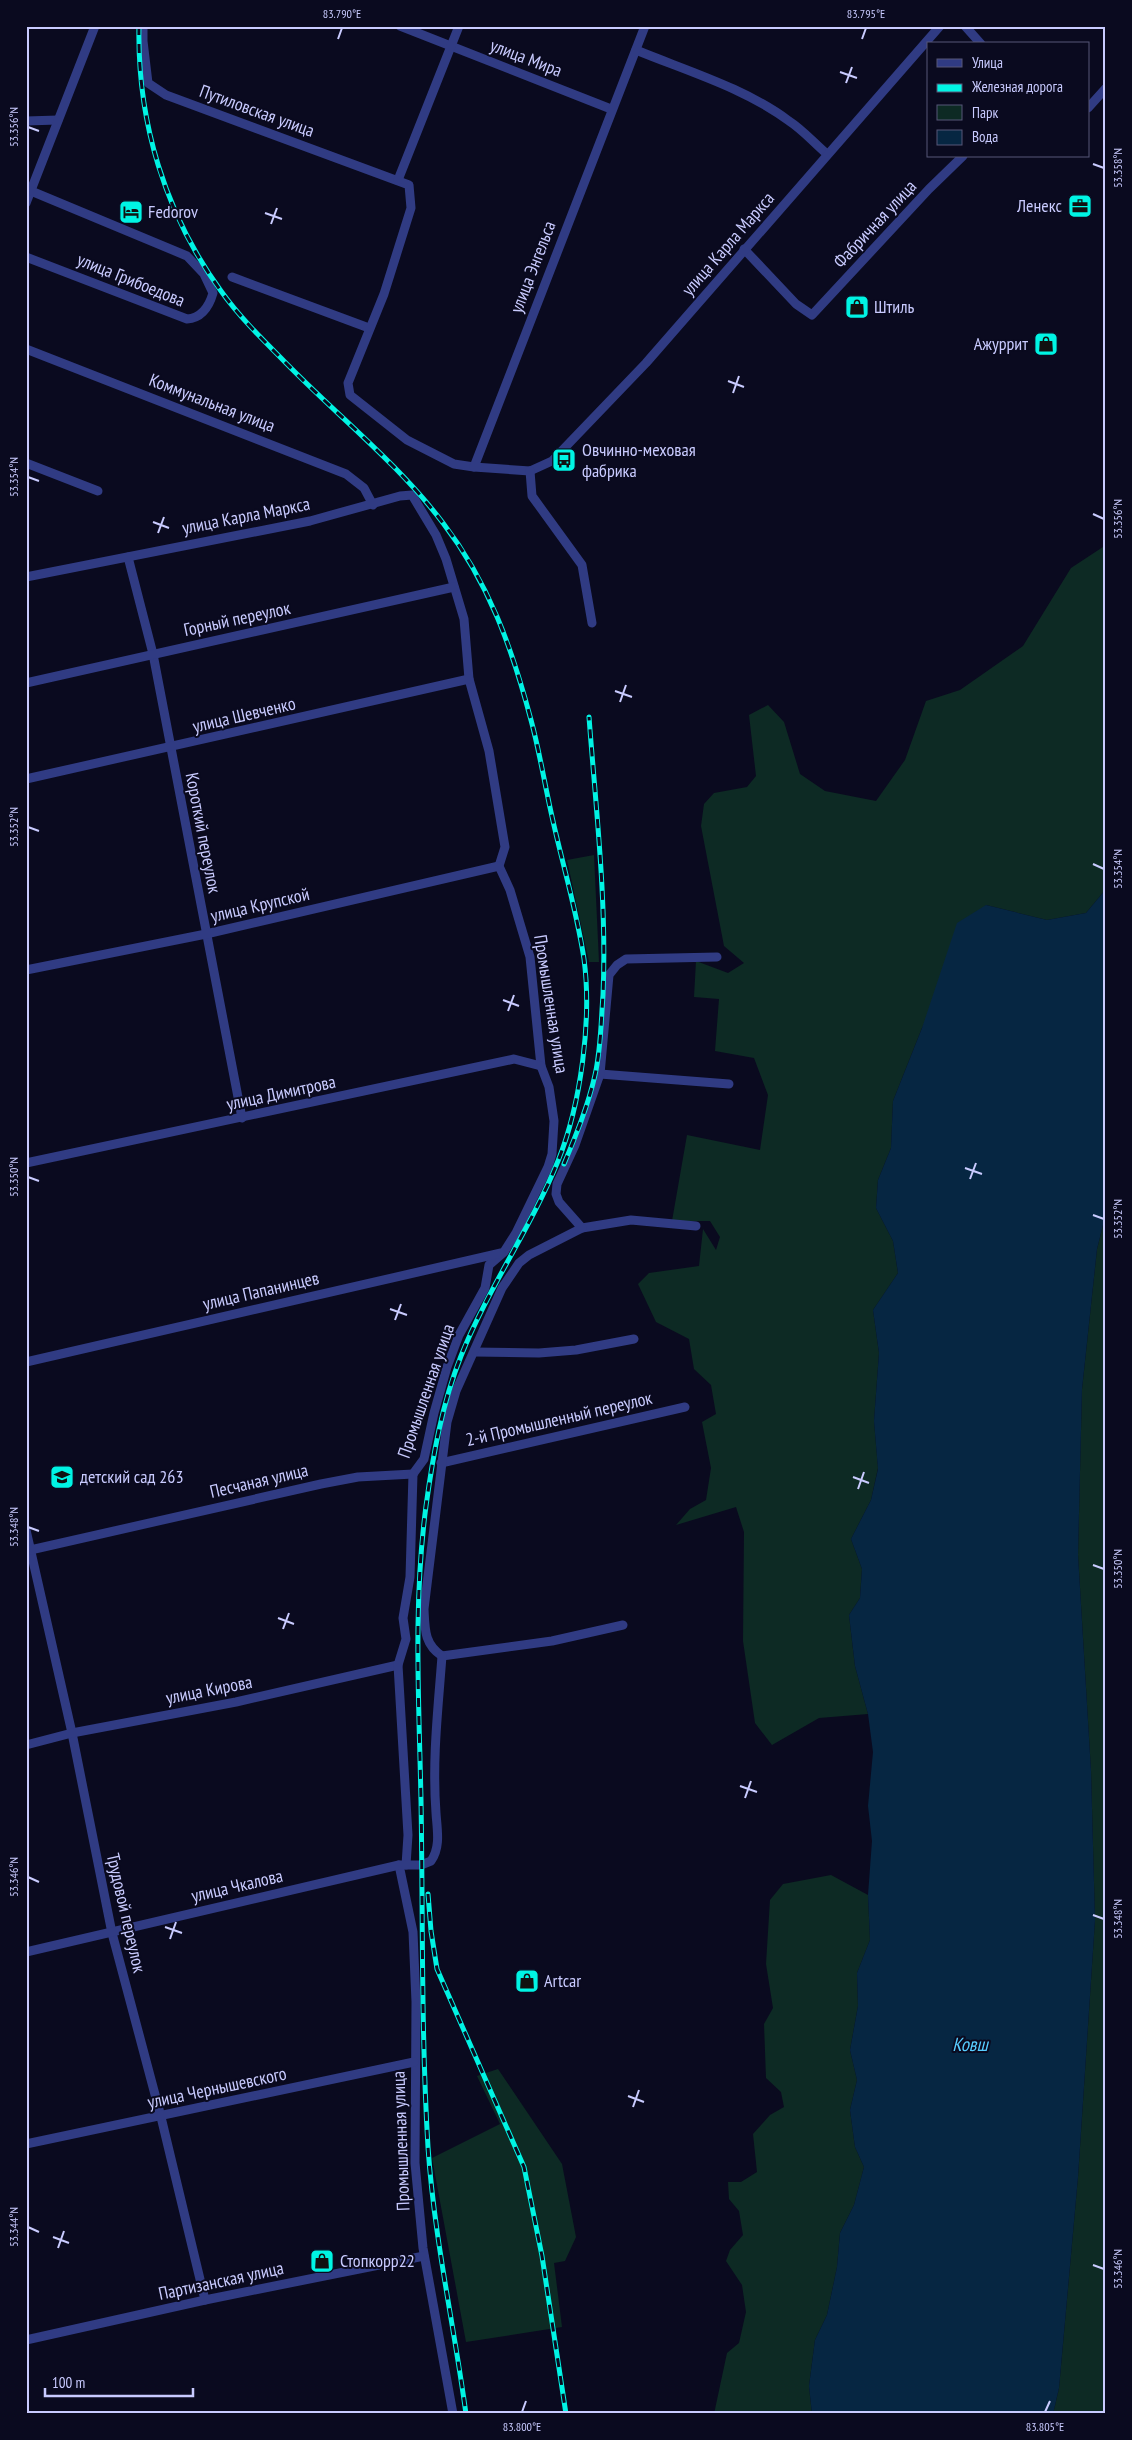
<svg xmlns="http://www.w3.org/2000/svg" width="1132" height="2440" font-family="'PT Sans Narrow',sans-serif">
<style>
.green{fill:#0d2a24}
.water{fill:#062642}
.lines{fill:none;stroke-linecap:round;stroke-linejoin:round}
.street{stroke:#303b83;stroke-width:9}
.rail-casing{stroke:#00f4e4;stroke-width:5}
.rail{stroke:#0a0a1f;stroke-width:3;stroke-dasharray:9;stroke-linecap:butt}
.ticks{fill:none;stroke:#c9cbff;stroke-width:2}
.labels{text-anchor:middle;stroke-width:4;stroke-linejoin:round;paint-order:stroke}
.street-label{font-size:18px;fill:#c9cbff;stroke:#0a0a1f}
.poi-label{font-size:18px;fill:#c9cbff;stroke:#0a0a1f;text-anchor:start}
.water-label{font-size:19px;font-style:italic;fill:#57cdff;stroke:#0a0a1f}
.neatline{fill:none;stroke:#c9cbff;stroke-width:2}
.ticks-label{font-size:12px;text-anchor:middle;fill:#c9cbff}
</style>
<rect width="100%" height="100%" fill="#0a0a1f"/>
<!-- green -->
<g class="green">
<polygon points="1106,545 1106,889 1086,913 1047,920 986,905 922,1028 893,1101 891,1148 878,1180 876,1208 893,1241 898,1273 873,1310 879,1353 874,1421 878,1468 871,1500 851,1539 862,1569 860,1598 849,1615 855,1666 868,1714 819,1718 772,1745 755,1723 743,1641 744,1532 736,1507 676,1525 690,1509 706,1500 711,1468 702,1422 716,1414 711,1385 694,1369 689,1339 656,1322 638,1284 649,1273 699,1266 703,1229 716,1250 720,1237 710,1221 672,1221 687,1135 760,1150 768,1095 754,1058 715,1051 719,999 694,997 696,961 728,973 744,963 724,946 701,826 704,804 714,793 747,787 756,776 749,715 768,705 784,722 800,774 825,791 876,801 905,760 926,701 960,690 1023,646 1071,568"/>
<polygon points="594,855 599,962 589,962 567,860"/>
<polygon points="1106,1213 1106,2414 1053,2414 1059,2388 1078,2177 1095,1920 1091,1771 1078,1555 1082,1389 1097,1249"/>
<polygon points="831,1875 868,1895 870,1940 857,1973 858,2006 850,2050 857,2080 850,2110 855,2147 864,2167 854,2205 840,2233 837,2267 827,2315 815,2340 809,2386 812,2414 714,2414 727,2353 739,2343 746,2312 742,2285 726,2261 730,2250 743,2235 739,2211 729,2199 728,2182 741,2182 757,2172 753,2134 770,2115 784,2107 781,2092 766,2078 764,2024 773,2008 766,1964 770,1900 783,1884"/>
<polygon points="498,2069 562,2164 576,2237 565,2261 554,2263 562,2327 466,2342 432,2158 500,2124 477,2076"/>
</g>
<!-- water -->
<polygon class="water" points="1106,889 1106,1213 1097,1249 1082,1389 1078,1555 1091,1771 1095,1920 1078,2177 1059,2388 1053,2414 812,2414 809,2386 815,2340 827,2315 837,2267 840,2233 854,2205 864,2167 855,2147 850,2110 857,2080 850,2050 858,2006 857,1973 870,1940 868,1895 872,1841 868,1806 873,1752 868,1714 855,1666 849,1615 860,1598 862,1569 851,1539 871,1500 878,1469 874,1421 879,1353 873,1310 898,1273 893,1241 876,1208 878,1180 891,1148 893,1101 922,1028 957,923 986,905 1047,920 1086,913"/>
<g class="lines">
<!-- street -->
<g class="street">
<polyline points="143,26 143,41 148,83 166,95 409,185 411,208 384,294 348,383 350,395 407,440 454,464 474,467"/>
<polyline points="400,26 611,109"/>
<polyline points="965,26 981,44"/>
<path d="M636 50C687 71 745 88 789 121 803 130 814 143 827 154"/>
<polyline points="1088,108 1106,88"/>
<polyline points="26,121 58,120"/>
<polyline points="398,180 459,26"/>
<polyline points="26,203 95,26"/>
<polyline points="744,249 796,304 812,315 929,189 963,156"/>
<path d="M26 257 187 319C202 318 209 307 213 293L204 274 187 256 31 191"/>
<polyline points="232,277 369,328"/>
<polyline points="26,349 346,474 364,488 373,505"/>
<polyline points="26,463 98,491"/>
<polyline points="530,471 552,461 646,363 940,26"/>
<polyline points="530,471 474,467 645,26"/>
<polyline points="530,471 532,496 582,565 592,623"/>
<polyline points="128,557 153,654 242,1118"/>
<polyline points="26,577 310,521 400,496 412,495 436,535 446,559 464,619 469,679 489,751 505,847 499,866 510,890 530,957 541,1066 549,1087 554,1121 552,1154 548,1167 516,1233 504,1252 489,1265 485,1288 459,1335 447,1367 434,1413 424,1459 413,1474"/>
<polyline points="26,683 454,587"/>
<polyline points="26,779 469,679"/>
<polyline points="26,970 206,934 499,866"/>
<polyline points="600,1074 729,1084"/>
<polyline points="26,1163 514,1059 541,1066"/>
<polyline points="582,1228 631,1220 696,1226"/>
<polyline points="475,1352 539,1353 576,1350 634,1339"/>
<polyline points="26,1362 501,1253"/>
<polyline points="441,1463 685,1407"/>
<polyline points="26,1530 72,1733 112,1933 161,2117 205,2300"/>
<polyline points="26,1551 321,1484 358,1477 413,1474"/>
<path d="M442 1656C424 1644 425 1629 424 1609L447 1422 456 1391 502 1288 519 1263 529 1255 582 1228 559 1202 556 1194 557 1184 575 1145 600 1074 609 975 617 965 626 959 717 957"/>
<polyline points="442,1656 552,1641 623,1625"/>
<polyline points="26,1745 72,1733 236,1702 398,1665"/>
<polyline points="399,1865 413,1932 416,2002 415,2163 423,2248 453,2414"/>
<polyline points="406,1865 408,1835 398,1665 406,1639 403,1618 410,1577 413,1474"/>
<path d="M26 1952 399 1865H421L431 1861C441 1847 437 1829 436 1813 432 1759 438 1710 442 1656"/>
<polyline points="26,2144 414,2062"/>
<polyline points="26,2340 205,2300 424,2256"/>
</g>
<!-- rail casing -->
<g class="rail-casing">
<g id="rail">
<path d="M139 26C137 121 165 214 221 291 238 315 260 337 281 358 334 413 397 462 443 523 489 583 512 648 531 720 540 753 545 787 553 821 563 866 577 912 584 959 592 1019 581 1104 558 1161 531 1228 488 1288 461 1356 442 1404 433 1455 426 1506 413 1604 419 1701 421 1800 423 1916 421 2032 428 2147 434 2237 454 2325 466 2414"/>
<path d="M564 1164C576 1135 588 1106 595 1075 601 1049 601 1021 603 995 607 902 596 810 589 717"/>
<polyline points="428,1894 431,1931 437,1969 524,2167 542,2256 566,2414"/>
</g>
</g>
<!-- rail -->
<use href="#rail" class="rail"/>
</g>
<!-- ticks -->
<path class="ticks" d="M338 39 342 28M862 39 866 28M840 72 857 78M846 83 852 67M28 127 39 131M1093 164 1104 168M265 213 282 219M271 224 277 208M728 381 744 387M733 393 739 376M28 477 39 481M1093 514 1104 519M153 522 169 528M158 533 164 517M615 691 632 697M620 702 626 685M28 827 39 831M1093 864 1104 869M503 1000 519 1006M508 1011 514 995M965 1168 982 1174M28 1177 39 1181M970 1179 976 1163M1093 1215 1104 1219M390 1309 407 1315M395 1320 401 1304M853 1477 869 1483M858 1489 864 1472M28 1527 39 1531M1093 1565 1104 1569M278 1618 294 1624M283 1629 289 1613M740 1786 757 1792M745 1798 751 1781M28 1877 39 1882M1093 1915 1104 1919M165 1927 182 1933M170 1939 176 1922M628 2096 644 2102M633 2107 639 2090M28 2227 39 2232M53 2237 69 2243M58 2248 64 2231M1093 2265 1104 2269M522 2412 526 2401M1045 2412 1050 2401"/>
<!-- icons -->
<defs>
<g id="office-square" transform="scale(1.25)"><rect x="-9" y="-9" width="18" height="18" rx="4" fill="#00f4e4" stroke="#0a0a1f"/><path d="M-6-3h4V-5.5h4V-3h4V5H-6ZM-1-4.5V-3h2v-1.5ZM-6 0V1H6V0Z" fill="#111"/></g>
<g id="hotel-square" transform="scale(1.25)"><rect x="-9" y="-9" width="18" height="18" rx="4" fill="#00f4e4" stroke="#0a0a1f"/><path d="M-6-4.5h1.5V1H6V5H4.5V3h-9V5H-6ZM-4 0a1.8 1.8 0 1 1 3.6 0ZM.5 0V-2.5h3Q6-2.5 6 0Z" fill="#111"/></g>
<g id="shop-square" transform="scale(1.25)"><rect x="-9" y="-9" width="18" height="18" rx="4" fill="#00f4e4" stroke="#0a0a1f"/><path d="M-5-2.5h2.3a2.7 3.5 0 0 1 5.4 0H5L5.5 6h-11ZM-1.5-2.5h3a1.5 2.3 0 0 0-3 0Z" fill="#111"/></g>
<g id="bus-square" transform="scale(1.25)"><rect x="-9" y="-9" width="18" height="18" rx="4" fill="#00f4e4" stroke="#0a0a1f"/><path d="M-5-6H5V4H4V6H2V4H-2V6H-4V4H-5ZM-3.5-4V0h7V-4ZM-3.5 1.2v1.5H-2V1.2ZM2 1.2v1.5H3.5V1.2Z" fill="#111"/></g>
<g id="school-square" transform="scale(1.25)"><rect x="-9" y="-9" width="18" height="18" rx="4" fill="#00f4e4" stroke="#0a0a1f"/><path d="M0-5L7-2L0 1L-7-2ZM-4 1L0 2.5L4 1V4Q0 6-4 4Z" fill="#111"/></g>
</defs>
<g fill-rule="evenodd">
<use href="#office-square" x="1080" y="206"/>
<use href="#hotel-square" x="131" y="212"/>
<use href="#shop-square" x="857" y="307"/>
<use href="#shop-square" x="1046" y="344"/>
<use href="#bus-square" x="564" y="460"/>
<use href="#school-square" x="62" y="1477"/>
<use href="#shop-square" x="527" y="1981"/>
<use href="#shop-square" x="322" y="2261"/>
</g>
<g class="labels">
<!-- street labels -->
<g class="street-label">
<text transform="translate(526 58) rotate(21)" y="6">улица Мира</text>
<text transform="translate(257 111) rotate(20)" y="6">Путиловская улица</text>
<text transform="translate(875 224) rotate(-47)" y="6">Фабричная улица</text>
<text transform="translate(728 244) rotate(-49)" y="6">улица Карла Маркса</text>
<text transform="translate(533 267) rotate(-69)" y="6">улица Энгельса</text>
<text transform="translate(131 280) rotate(22)" y="6">улица Грибоедова</text>
<text transform="translate(212 403) rotate(21)" y="6">Коммунальная улица</text>
<text transform="translate(246 516) rotate(-11)" y="6">улица Карла Маркса</text>
<text transform="translate(237 619) rotate(-12)" y="6">Горный переулок</text>
<text transform="translate(244 715) rotate(-13)" y="6">улица Шевченко</text>
<text transform="translate(203 833) rotate(79)" y="6">Короткий переулок</text>
<text transform="translate(260 905) rotate(-13)" y="6">улица Крупской</text>
<text transform="translate(551 1004) rotate(81)" y="6">Промышленная улица</text>
<text transform="translate(281 1093) rotate(-12)" y="6">улица Димитрова</text>
<text transform="translate(261 1291) rotate(-13)" y="6">улица Папанинцев</text>
<text transform="translate(426 1391) rotate(-71)" y="6">Промышленная улица</text>
<text transform="translate(559 1419) rotate(-13)" y="6">2-й Промышленный переулок</text>
<text transform="translate(259 1481) rotate(-13)" y="6">Песчаная улица</text>
<text transform="translate(209 1690) rotate(-11)" y="6">улица Кирова</text>
<text transform="translate(237 1886) rotate(-13)" y="6">улица Чкалова</text>
<text transform="translate(126 1913) rotate(77)" y="6">Трудовой переулок</text>
<text transform="translate(217 2088) rotate(-12)" y="6">улица Чернышевского</text>
<text transform="translate(401 2141) rotate(-92)" y="6">Промышленная улица</text>
<text transform="translate(221 2281) rotate(-12)" y="6">Партизанская улица</text>
</g>
<!-- poi labels -->
<g class="poi-label">
<text x="1062" y="212" text-anchor="end">Ленекс</text>
<text x="148" y="218">Fedorov</text>
<text x="874" y="313">Штиль</text>
<text x="1028" y="350" text-anchor="end">Ажуррит</text>
<text x="582" y="456">Овчинно-меховая<tspan x="582" dy="21">фабрика</tspan></text>
<text x="80" y="1483">детский сад 263</text>
<text x="544" y="1987">Artcar</text>
<text x="340" y="2267">Стопкорр22</text>
</g>
<!-- water labels -->
<g class="water-label">
<text x="970" y="2051">Ковш</text>
</g>
</g>
<!-- border -->
<rect width="1132" height="2440" fill="none" stroke="#0a0a1f" stroke-width="55"/>
<!-- legend -->
<rect x="927" y="42" width="162" height="115" fill="#0a0a1f" stroke="#565779"/>
<rect x="937" y="59" width="25" height="8" fill="#303b83" stroke="#565779"/>
<text x="972" y="68" font-size="15" fill="#c9cbff">Улица</text>
<rect x="937" y="84" width="25" height="8" fill="#00f4e4" stroke="#565779"/>
<text x="972" y="92" font-size="15" fill="#c9cbff">Железная дорога</text>
<rect x="937" y="105" width="25" height="15" fill="#0d2a24" stroke="#565779"/>
<text x="972" y="118" font-size="15" fill="#c9cbff">Парк</text>
<rect x="937" y="130" width="25" height="15" fill="#062642" stroke="#565779"/>
<text x="972" y="142" font-size="15" fill="#c9cbff">Вода</text>
<!-- scale -->
<path d="M45 2388v8h148v-8" fill="none" stroke="#c9cbff" stroke-width="2.5"/>
<text x="52" y="2388" font-size="15" fill="#c9cbff" stroke="#0a0a1f" stroke-width="4" paint-order="stroke">100 m</text>
<rect x="28" y="28" width="1076" height="2384" class="neatline"/>
<g class="ticks-label">
<text x="342" y="18">83.790°E</text>
<text x="866" y="18">83.795°E</text>
<text transform="translate(14 127) rotate(-90)" y="4">53.356°N</text>
<text transform="translate(1118 168) rotate(-90)" y="4">53.358°N</text>
<text transform="translate(14 477) rotate(-90)" y="4">53.354°N</text>
<text transform="translate(1118 519) rotate(-90)" y="4">53.356°N</text>
<text transform="translate(14 827) rotate(-90)" y="4">53.352°N</text>
<text transform="translate(1118 869) rotate(-90)" y="4">53.354°N</text>
<text transform="translate(14 1177) rotate(-90)" y="4">53.350°N</text>
<text transform="translate(1118 1219) rotate(-90)" y="4">53.352°N</text>
<text transform="translate(14 1527) rotate(-90)" y="4">53.348°N</text>
<text transform="translate(1118 1569) rotate(-90)" y="4">53.350°N</text>
<text transform="translate(14 1877) rotate(-90)" y="4">53.346°N</text>
<text transform="translate(1118 1919) rotate(-90)" y="4">53.348°N</text>
<text transform="translate(14 2227) rotate(-90)" y="4">53.344°N</text>
<text transform="translate(1118 2269) rotate(-90)" y="4">53.346°N</text>
<text x="522" y="2431">83.800°E</text>
<text x="1045" y="2431">83.805°E</text>
</g>
</svg>
